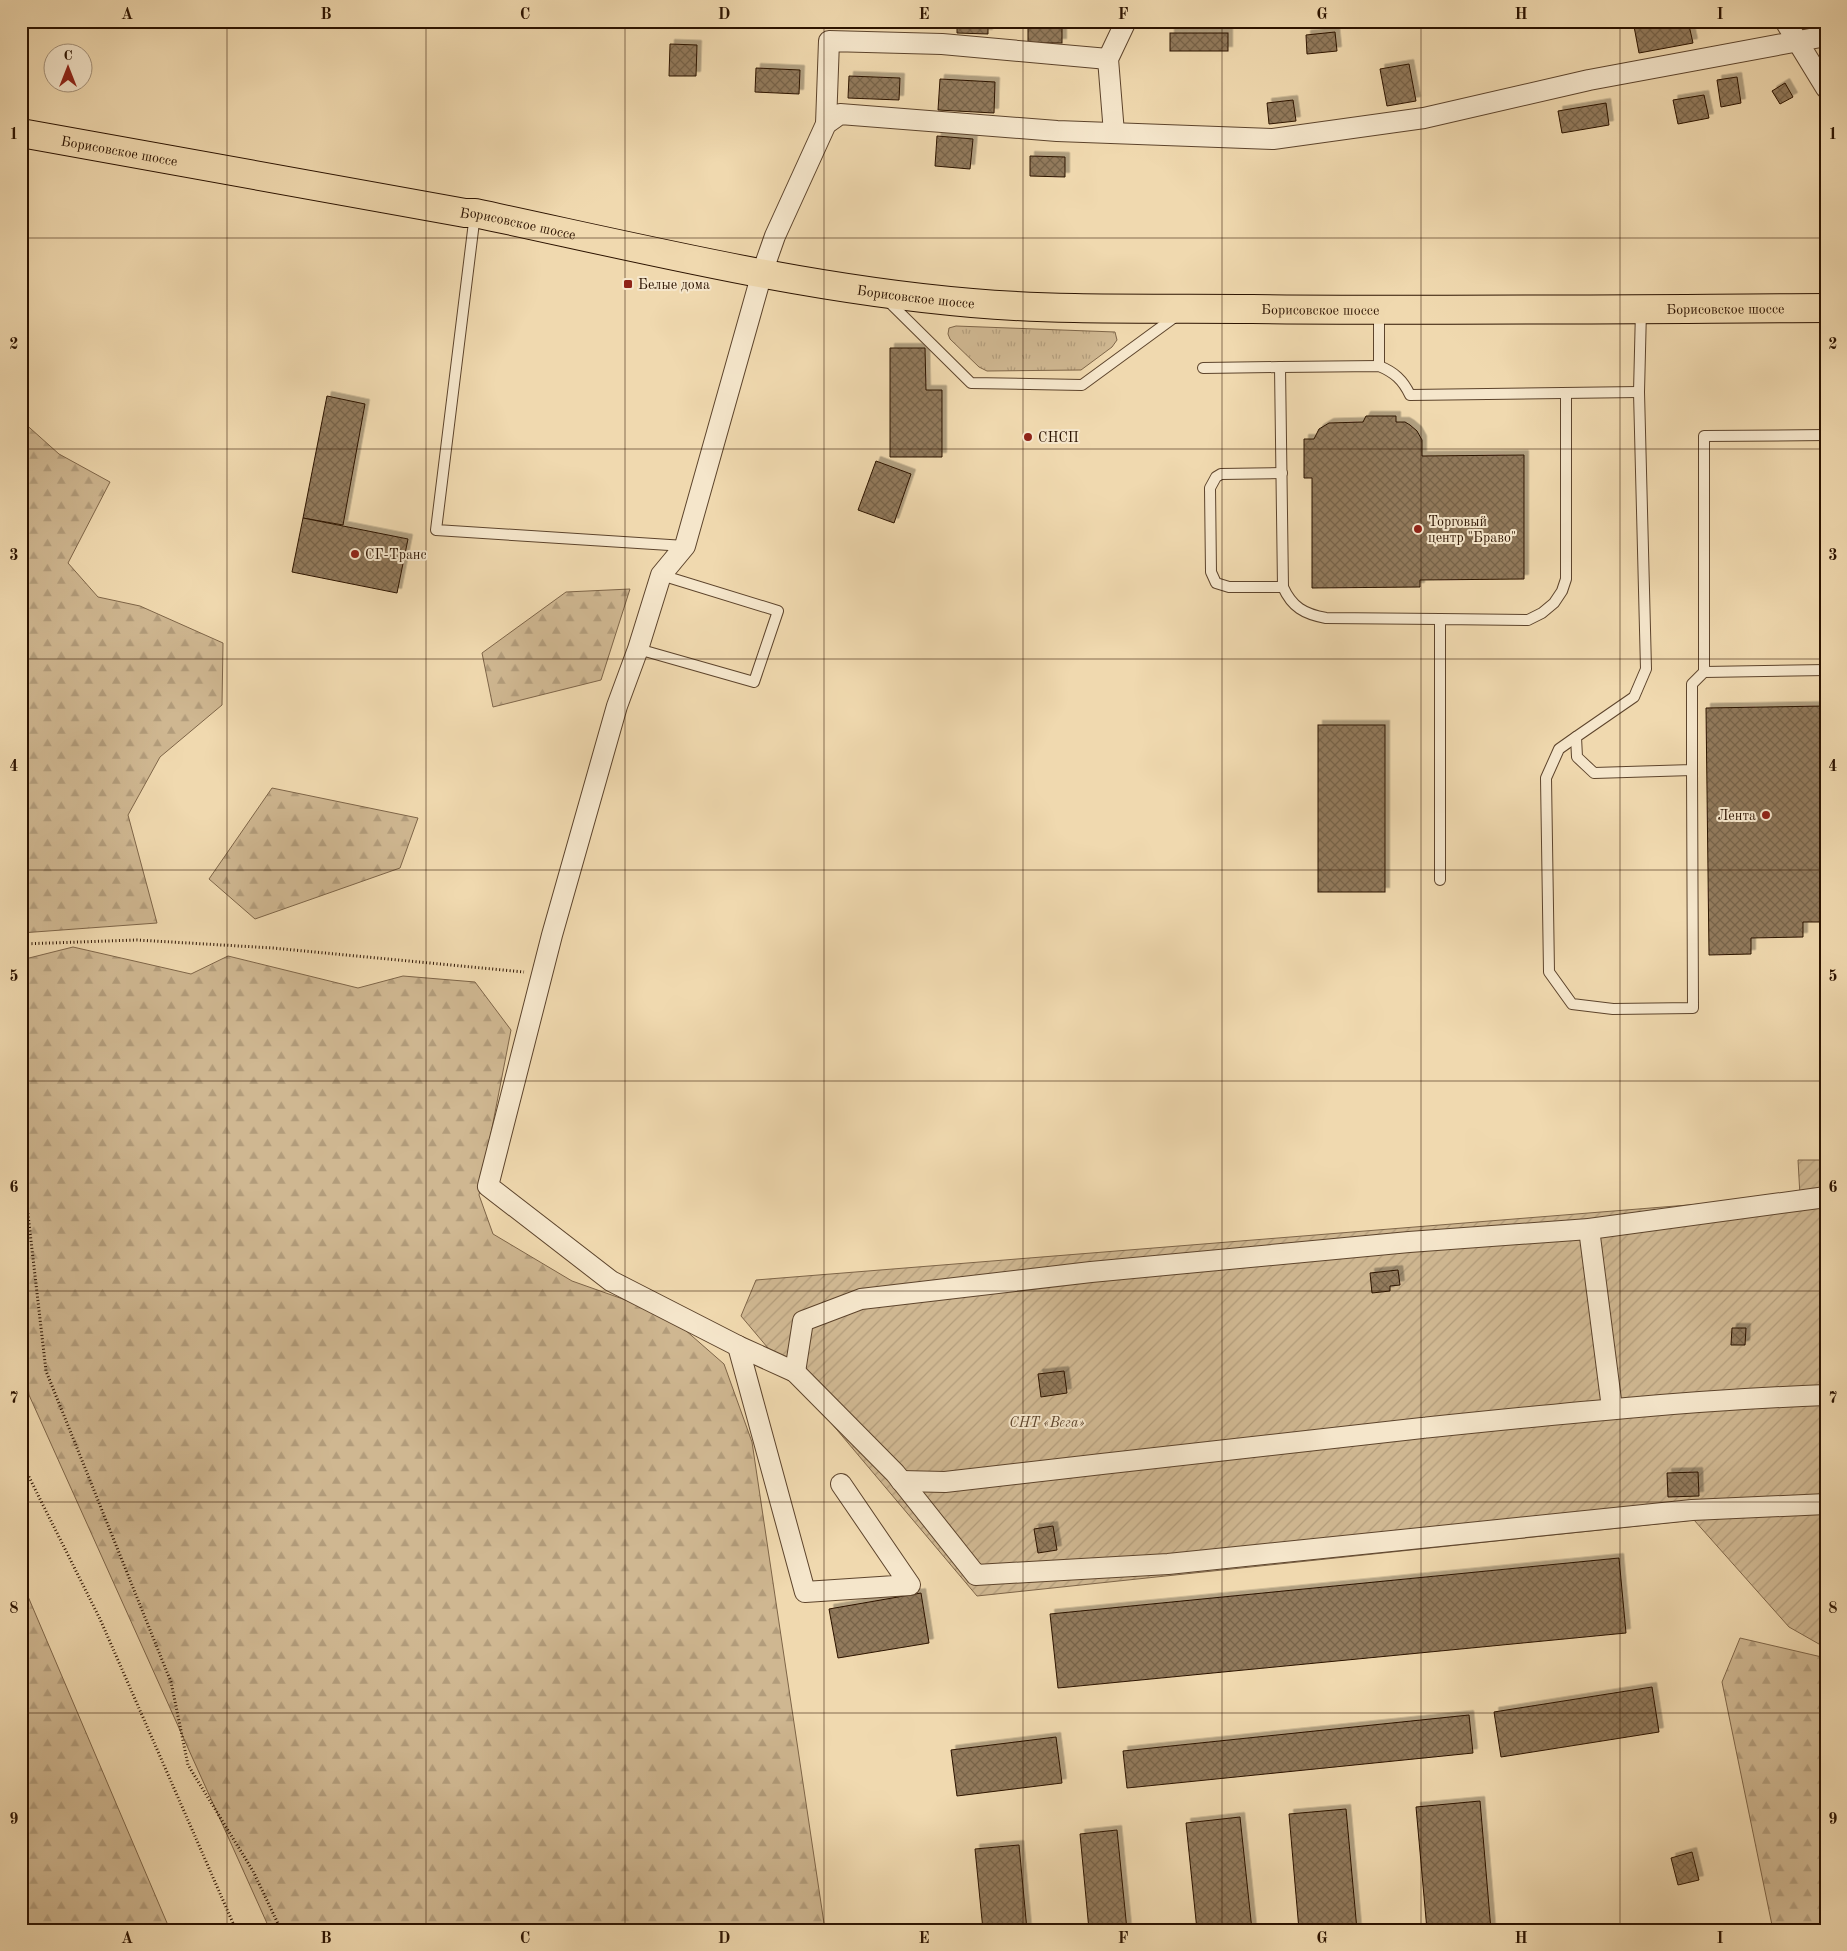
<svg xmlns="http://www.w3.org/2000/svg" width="1847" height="1951" font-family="'Old Standard TT',serif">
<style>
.grass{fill:url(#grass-tufts);stroke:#7e6548}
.forest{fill:url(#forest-firs);stroke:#7e6548}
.garden{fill:url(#garden-furrows);stroke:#7e6548}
.building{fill:url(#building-cross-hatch);stroke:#2c1300;filter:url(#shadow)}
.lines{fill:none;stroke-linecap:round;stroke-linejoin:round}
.lane-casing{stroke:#5d442c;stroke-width:12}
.street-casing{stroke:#5d442c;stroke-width:22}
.primary-casing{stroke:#2c1300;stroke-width:30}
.path{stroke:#2c1300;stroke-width:3;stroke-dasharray:1 2.5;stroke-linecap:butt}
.lane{stroke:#f5e6cb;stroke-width:10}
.street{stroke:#f5e6cb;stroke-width:20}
.primary{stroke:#f0d9af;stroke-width:28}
.grid{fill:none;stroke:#2c1300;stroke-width:1;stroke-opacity:0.55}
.poi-dot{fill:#8f2418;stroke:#f5e6cb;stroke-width:2}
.labels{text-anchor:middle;stroke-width:4;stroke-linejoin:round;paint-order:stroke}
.street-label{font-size:14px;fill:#2c1300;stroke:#f5e6cb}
.poi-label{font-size:14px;fill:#2c1300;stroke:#f5e6cb;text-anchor:start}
.park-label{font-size:14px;font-style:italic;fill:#5d442c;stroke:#f5e6cb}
.neatline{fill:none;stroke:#2c1300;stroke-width:2}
.grid-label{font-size:16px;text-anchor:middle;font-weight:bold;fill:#2c1300}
</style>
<defs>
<pattern id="grass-tufts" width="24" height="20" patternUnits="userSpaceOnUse" patternTransform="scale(1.25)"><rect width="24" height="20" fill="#cfb791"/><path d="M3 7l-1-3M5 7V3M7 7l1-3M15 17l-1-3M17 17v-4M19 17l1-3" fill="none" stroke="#b29c7b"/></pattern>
<pattern id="forest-firs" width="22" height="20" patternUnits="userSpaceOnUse" patternTransform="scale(1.25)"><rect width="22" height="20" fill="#cfb791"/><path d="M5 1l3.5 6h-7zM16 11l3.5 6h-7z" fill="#b29c7b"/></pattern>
<pattern id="garden-furrows" width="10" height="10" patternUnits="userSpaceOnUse" patternTransform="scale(1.25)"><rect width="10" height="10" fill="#cfb791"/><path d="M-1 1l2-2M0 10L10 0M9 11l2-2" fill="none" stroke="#b29c7b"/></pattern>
<pattern id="building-cross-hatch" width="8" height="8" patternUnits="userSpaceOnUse" patternTransform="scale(1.25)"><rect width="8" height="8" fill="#927a5b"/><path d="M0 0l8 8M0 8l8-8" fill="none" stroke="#776349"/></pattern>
<filter id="shadow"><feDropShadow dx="4.5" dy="-4.5" stdDeviation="0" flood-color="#0004"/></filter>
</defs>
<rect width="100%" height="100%" fill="#f0d9af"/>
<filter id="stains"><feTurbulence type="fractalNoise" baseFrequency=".004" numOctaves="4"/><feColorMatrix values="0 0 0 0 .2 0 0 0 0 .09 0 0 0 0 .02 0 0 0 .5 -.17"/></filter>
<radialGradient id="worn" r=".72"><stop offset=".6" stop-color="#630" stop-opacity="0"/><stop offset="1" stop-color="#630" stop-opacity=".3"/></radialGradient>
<!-- grass -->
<polygon class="grass" points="956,326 1115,332 1117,340 1112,347 1081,370 987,371 979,367 950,339 948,334 949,328"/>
<!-- forest -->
<g class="forest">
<polygon points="21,420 59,454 110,482 68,563 98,597 140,606 223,643 222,705 160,757 128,815 157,923 21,933"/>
<polygon points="630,589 601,680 493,707 482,653 566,592"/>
<polygon points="272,788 418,818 400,868 255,919 209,879"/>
<polygon points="73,947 191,974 228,956 358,988 403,976 475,982 511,1030 479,1195 493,1234 572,1281 668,1315 724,1364 752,1442 825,1930 270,1930 29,1395 21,1328 21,960"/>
<polygon points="21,1580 170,1930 21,1930"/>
<polygon points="1740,1638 1826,1658 1826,1930 1773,1930 1722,1682"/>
</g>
<!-- garden -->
<polygon class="garden" points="1798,1160 1826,1160 1826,1648 1789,1627 1694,1520 977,1596 741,1316 756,1280 1800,1196"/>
<!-- building -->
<g class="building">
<polygon points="957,21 988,21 988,34 957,33"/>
<rect x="1028" y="21" width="34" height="22"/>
<polygon points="1633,21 1688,21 1693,43 1639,53"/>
<polygon points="1335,32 1337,51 1307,54 1306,35"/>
<rect x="1170" y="33" width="58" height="18"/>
<polygon points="670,44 697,45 696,76 669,76"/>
<polygon points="1409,64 1416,101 1387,106 1380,69"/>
<polygon points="756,68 800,70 799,94 755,92"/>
<polygon points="849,76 900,78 899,100 848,98"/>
<polygon points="1737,77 1741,103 1721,107 1717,80"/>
<polygon points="940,79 995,82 994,113 938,110"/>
<polygon points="1785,83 1793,97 1780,104 1772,91"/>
<polygon points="1704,95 1709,118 1678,124 1673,100"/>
<polygon points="1293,100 1296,121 1269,124 1267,103"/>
<polygon points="1606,103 1609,125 1562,133 1558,111"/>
<polygon points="937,136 973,139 970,169 935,166"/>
<polygon points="1030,156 1065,157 1065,177 1030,176"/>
<polygon points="890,348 925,348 926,390 942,390 942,457 890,457"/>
<polygon points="327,396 365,404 343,525 303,518"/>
<polygon points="1366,416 1396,416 1396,422 1405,422 1410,425 1417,431 1422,440 1422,456 1524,455 1524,579 1420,580 1420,587 1312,588 1312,478 1304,478 1304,439 1314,439 1319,429 1329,423 1363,422"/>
<polygon points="876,461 911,474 894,523 858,510"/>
<polygon points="303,518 408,539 397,593 292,572"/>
<polygon points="1826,706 1826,922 1803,922 1803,937 1751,938 1751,954 1709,955 1706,708"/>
<rect x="1318" y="725" width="67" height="167"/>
<polygon points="1398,1270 1400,1285 1390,1286 1390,1291 1372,1293 1370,1273"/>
<polygon points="1732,1328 1746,1328 1745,1345 1731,1345"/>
<polygon points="1064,1371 1067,1393 1041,1397 1038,1374"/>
<polygon points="1698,1472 1699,1496 1668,1497 1667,1473"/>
<polygon points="1053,1526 1057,1550 1038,1553 1034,1529"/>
<polygon points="1619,1558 1626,1633 1058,1688 1050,1614"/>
<polygon points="921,1593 929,1643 838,1658 829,1609"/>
<polygon points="1652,1687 1659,1732 1501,1757 1494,1712"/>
<polygon points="1469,1715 1473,1753 1127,1788 1123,1751"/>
<polygon points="1056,1737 1062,1783 957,1796 951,1750"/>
<polygon points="1480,1801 1491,1930 1427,1930 1416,1807"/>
<polygon points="1346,1809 1357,1930 1299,1930 1289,1814"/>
<polygon points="1240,1817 1252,1930 1197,1930 1186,1823"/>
<polygon points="1117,1830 1127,1930 1089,1930 1080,1834"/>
<polygon points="1019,1845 1027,1930 983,1930 975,1849"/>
<polygon points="1692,1852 1699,1880 1678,1885 1671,1858"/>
</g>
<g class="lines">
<!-- lane casing -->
<g class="lane-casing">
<g id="lane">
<polyline points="475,214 436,530 685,546"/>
<polyline points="886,299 971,383 1082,385 1179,314"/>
<polyline points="1641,310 1639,392 1646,669 1634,697 1576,737 1577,757 1594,773 1692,770 1692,684 1704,672 1826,670"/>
<polyline points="1379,366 1379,312"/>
<polyline points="1203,368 1280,367"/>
<polyline points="1282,473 1221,474 1216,477 1210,488 1211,572 1216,583 1229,587 1283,587"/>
<path d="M1440 619 1326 618C1304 614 1292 607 1283 587L1280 367 1379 366C1394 372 1403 380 1410 395L1639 392"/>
<polyline points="638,649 754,682 778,611 661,575"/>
<polyline points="1704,672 1704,436 1826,435"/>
<polyline points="1576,737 1559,749 1546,778 1549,972 1572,1004 1613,1009 1693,1008 1692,770"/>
<polyline points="1440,880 1440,619 1528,620 1542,613 1554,603 1562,591 1566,579 1566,393"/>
</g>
</g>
<!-- street casing -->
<g class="street-casing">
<g id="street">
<polyline points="1785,21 1826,88"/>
<polyline points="1826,36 1589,80 1424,118 1273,139 1057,131 840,114 826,124 775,236 762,273 685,546 661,575 638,649 617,706 552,935 488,1186 611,1281 738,1346 795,1372 895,1473 976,1575 1168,1564 1692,1510 1826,1504"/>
<polyline points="826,124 829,41 942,44 1108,59"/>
<polyline points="1114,133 1108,59 1126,21"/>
<polyline points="1589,1229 1612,1408"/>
<polyline points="738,1346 805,1592 910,1585 841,1484"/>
<polyline points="795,1372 803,1321 861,1299 1091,1272 1409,1242 1589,1229 1826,1197"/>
<path d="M901 1481 945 1482C1104 1464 1263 1445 1422 1428 1557 1414 1691 1400 1826 1395"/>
</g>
</g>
<!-- primary casing -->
<g class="primary-casing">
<g id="primary">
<path id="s1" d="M21 133 465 213H475C640 248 804 289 972 303 1065 311 1159 308 1252 309 1443 311 1635 309 1826 308"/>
</g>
</g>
<!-- path -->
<g class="path">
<polyline points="21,944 137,940 273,948 524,972"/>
<polyline points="21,1154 46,1371 171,1682 188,1765 253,1871 281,1930"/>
<polyline points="21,1461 100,1619 236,1930"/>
</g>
<!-- lane -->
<use href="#lane" class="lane"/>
<!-- street -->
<use href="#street" class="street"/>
<!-- primary -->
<use href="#primary" class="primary"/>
</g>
<!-- grid -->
<path class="grid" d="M227 21V1930M426 21V1930M625 21V1930M824 21V1930M1023 21V1930M1222 21V1930M1421 21V1930M1620 21V1930M21 238H1826M21 449H1826M21 659H1826M21 870H1826M21 1081H1826M21 1291H1826M21 1502H1826M21 1713H1826"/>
<!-- markers -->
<g class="poi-dot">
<rect x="623" y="279" width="10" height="10" rx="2.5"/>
<circle cx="1028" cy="437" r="5"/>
<circle cx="1418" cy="529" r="5"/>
<circle cx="355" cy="554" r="5"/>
<circle cx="1766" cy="815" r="5"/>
</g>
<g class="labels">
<!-- street labels -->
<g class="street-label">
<text dy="5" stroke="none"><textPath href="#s1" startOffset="100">Борисовское шоссе</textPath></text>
<text dy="5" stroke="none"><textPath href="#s1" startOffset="505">Борисовское шоссе</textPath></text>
<text dy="5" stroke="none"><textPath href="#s1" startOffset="910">Борисовское шоссе</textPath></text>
<text dy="5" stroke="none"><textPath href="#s1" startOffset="1315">Борисовское шоссе</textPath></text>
<text dy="5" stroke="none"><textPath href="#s1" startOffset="1720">Борисовское шоссе</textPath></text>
</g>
<!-- poi labels -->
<g class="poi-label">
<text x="638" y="289">Белые дома</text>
<text x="1038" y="442">СНСП</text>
<text x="1428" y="526">Торговый<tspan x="1428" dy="16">центр "Браво"</tspan></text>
<text x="365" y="559">СГ-Транс</text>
<text x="1756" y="820" text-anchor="end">Лента</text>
</g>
<!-- park labels -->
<g class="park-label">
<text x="1047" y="1427">СНТ «Вега»</text>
</g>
</g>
<!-- margin -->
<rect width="1847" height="1951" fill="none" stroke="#f0d9af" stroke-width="55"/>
<!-- north arrow -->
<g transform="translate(68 68)"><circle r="24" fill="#f5e6cb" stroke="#a5927a"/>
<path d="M0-4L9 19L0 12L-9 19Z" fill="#8f2418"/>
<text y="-8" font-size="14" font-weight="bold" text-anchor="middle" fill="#2c1300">С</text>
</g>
<rect x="28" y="28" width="1792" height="1896" class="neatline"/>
<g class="grid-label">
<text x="127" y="19">A</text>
<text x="326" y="19">B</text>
<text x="525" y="19">C</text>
<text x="724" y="19">D</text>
<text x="924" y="19">E</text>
<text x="1123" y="19">F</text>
<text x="1322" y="19">G</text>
<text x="1521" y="19">H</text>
<text x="1720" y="19">I</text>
<text x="14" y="139">1</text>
<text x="1833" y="139">1</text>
<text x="14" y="349">2</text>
<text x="1833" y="349">2</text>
<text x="14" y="560">3</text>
<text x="1833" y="560">3</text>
<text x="14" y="771">4</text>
<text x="1833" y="771">4</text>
<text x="14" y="981">5</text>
<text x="1833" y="981">5</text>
<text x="14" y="1192">6</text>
<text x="1833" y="1192">6</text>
<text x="14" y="1403">7</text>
<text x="1833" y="1403">7</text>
<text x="14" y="1613">8</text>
<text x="1833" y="1613">8</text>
<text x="14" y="1824">9</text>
<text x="1833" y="1824">9</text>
<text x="127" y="1943">A</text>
<text x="326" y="1943">B</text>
<text x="525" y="1943">C</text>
<text x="724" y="1943">D</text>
<text x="924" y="1943">E</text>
<text x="1123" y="1943">F</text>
<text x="1322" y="1943">G</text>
<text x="1521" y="1943">H</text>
<text x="1720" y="1943">I</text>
</g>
<rect width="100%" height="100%" filter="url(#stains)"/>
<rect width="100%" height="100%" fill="url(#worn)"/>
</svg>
